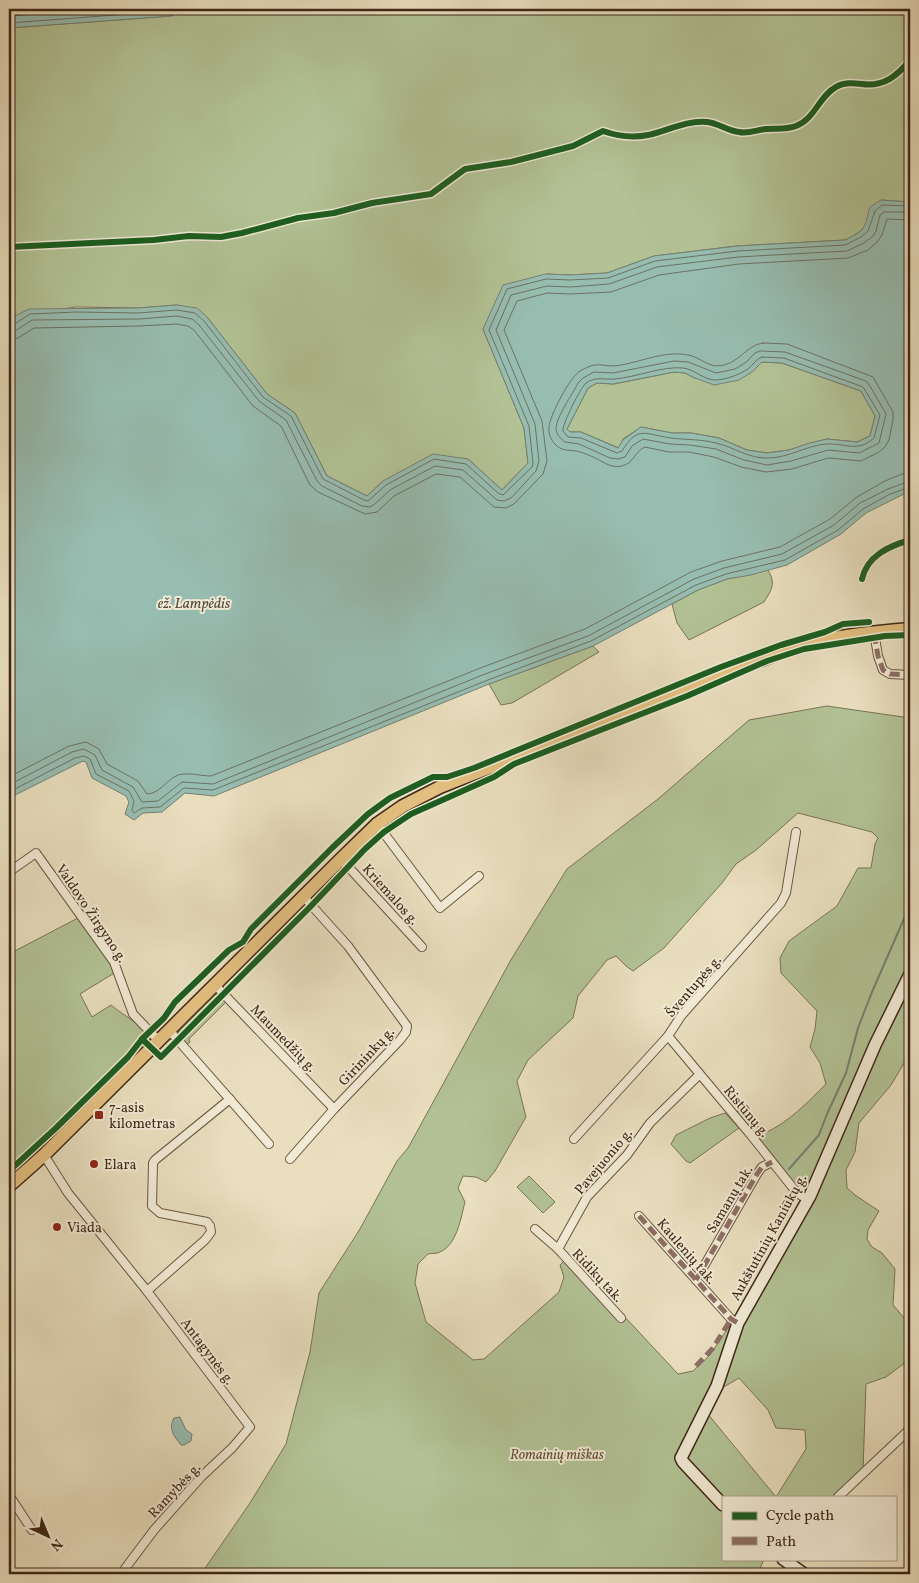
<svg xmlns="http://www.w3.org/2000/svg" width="919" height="1583" font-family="Vollkorn,serif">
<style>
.green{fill:#b2c295;stroke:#787456}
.water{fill:#97bdb1;stroke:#748173;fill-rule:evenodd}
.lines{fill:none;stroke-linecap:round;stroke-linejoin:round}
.shore{stroke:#6b7264;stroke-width:1}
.stream{stroke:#748173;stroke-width:2}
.street-casing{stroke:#6a5541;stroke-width:10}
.secondary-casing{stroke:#3f2717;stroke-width:14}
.primary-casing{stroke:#3f2717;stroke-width:15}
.street{stroke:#f1ead5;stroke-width:8}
.secondary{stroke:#f1ead5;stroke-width:11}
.primary{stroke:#e4c080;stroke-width:12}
.quiet{stroke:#8d6e63;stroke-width:5;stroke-dasharray:10 5;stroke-linecap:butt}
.cycleway-casing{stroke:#f1ead5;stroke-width:9}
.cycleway{stroke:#1b5e20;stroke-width:6}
.poi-dot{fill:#8f2418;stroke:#f1ead5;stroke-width:2}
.labels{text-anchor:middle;stroke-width:4;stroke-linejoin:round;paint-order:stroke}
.street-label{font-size:14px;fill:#3f2717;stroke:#f1ead5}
.poi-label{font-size:14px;fill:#3f2717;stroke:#f1ead5;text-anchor:start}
.park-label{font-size:14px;font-style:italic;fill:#5c4e36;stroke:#f1ead5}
.water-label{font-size:15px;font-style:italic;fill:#554c3e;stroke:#f1ead5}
</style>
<rect width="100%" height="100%" fill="#e9dfbf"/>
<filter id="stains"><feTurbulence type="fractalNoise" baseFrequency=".004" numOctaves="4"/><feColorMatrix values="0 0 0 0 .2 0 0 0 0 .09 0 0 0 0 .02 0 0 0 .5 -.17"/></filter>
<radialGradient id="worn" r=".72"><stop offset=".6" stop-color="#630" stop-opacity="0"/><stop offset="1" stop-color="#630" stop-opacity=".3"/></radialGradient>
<!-- green -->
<g class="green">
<path d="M182 9H910V202L881 200C869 222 868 229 845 240L737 246 654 256 607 273 570 275 546 274 483 329 524 428 528 463 502 490 468 459 383 481 367 496 327 476 295 413 267 394 207 317 177 305 138 308 76 307 15 316 9 322V28L171 16Z"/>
<polygon points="762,362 782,363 861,391 875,416 870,436 857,442 827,439 810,443 789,450 767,453 747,450 719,438 691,433 672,433 641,427 623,439 619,448 581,432 570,432 567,429 588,388 597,383 614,384 674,372 685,373 695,378 752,372"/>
<path d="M768 570C776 584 772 589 764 602L689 640 677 623 672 604 698 590 727 579Z"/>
<polygon points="593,646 599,652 512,703 501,705 489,684"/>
<path d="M827 706 910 718V965L861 1067 807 1197 788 1177 739 1116 737 1111H743L765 1133C789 1122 808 1102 826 1084L820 1063 810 1047 815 1029 817 1011 781 973 780 958 789 941 837 906 858 868H871L875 844 878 838 872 832 798 813 756 850 736 864 722 883 664 948 633 971 626 966 616 956 607 960 578 996 573 1018 528 1060 517 1081 526 1117 495 1171 486 1182 476 1177 463 1176 458 1188 465 1202C461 1217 457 1245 440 1252 437 1254 431 1253 428 1254L418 1264 415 1283 426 1322 473 1360 484 1359 559 1292 564 1277 560 1265 566 1259 623 1315 678 1374 693 1371 710 1355 730 1325 733 1328 713 1386 680 1451 723 1510V1559H764L758 1574H201L250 1503 286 1444 310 1352 319 1293 360 1229 397 1161 408 1148 512 958 567 869 658 799 749 720Z"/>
<path d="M78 918 116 972 80 994 92 1017 111 1005C126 1018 142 1023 152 1040L52 1139 9 1173V954Z"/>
<polygon points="910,987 910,1053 891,1085 859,1123 855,1152 846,1170 847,1188 855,1195 879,1211 868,1230 867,1239 872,1247 882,1253 895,1269 893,1305 910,1325 910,1359 886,1377 866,1384 863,1470 834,1497 723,1497 685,1457 707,1413 776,1497 806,1449 805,1430 776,1428 768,1410 739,1378 717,1391 738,1335 822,1180 870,1067"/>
<polygon points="215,994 219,994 227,1001 189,1039 190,1042 186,1045 178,1035 180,1028"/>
<polygon points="725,1113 739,1128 690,1163 686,1161 671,1144 676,1135 710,1118"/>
<polygon points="529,1176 555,1202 543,1213 517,1187"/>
</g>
<!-- water -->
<g class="water">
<polygon points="9,9 182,9 171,16 9,28"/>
<path d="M881 200 910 202V491L866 513 841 534 787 565 751 575 727 579 698 590 593 646 489 684 214 796 185 793 162 812 143 813 134 820 125 814 129 802 126 796 92 778 86 762 83 761 9 798V322L15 316 29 309 138 308 177 305 197 308 207 317 267 394 295 413 327 476 367 496 383 481 433 454 468 459 502 490 528 463 524 428 483 329 503 285 546 274 570 275 607 273 654 256 737 246 845 240C866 230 864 229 870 207ZM762 362 782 363 861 391 875 416 870 436 857 442 827 439 810 443 789 450 767 453 747 450 719 438 691 433H672L641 427 623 440 618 448 581 432H570L567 429 588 388 597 383 613 384 674 372 685 373 695 378 714 385 739 380 752 372Z"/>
<path d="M180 1417 186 1430 192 1434 191 1441 184 1445H181C174 1436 168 1429 174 1418Z"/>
</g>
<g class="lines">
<!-- shore -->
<g class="shore">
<polyline points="9,16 112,9"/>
<polyline points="9,23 169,11 173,9"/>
<polyline points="9,326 13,325 30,314 76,312 138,313 177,310 195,313 204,321 263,397 291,416 323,479 364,500 368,501 386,485 434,459 466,464 498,493 503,495 532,467 533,463 529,426 489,330 507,289 546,279 570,280 608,278 655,261 738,251 845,245 861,237 868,231 875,211 882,205 910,206"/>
<polyline points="9,332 15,331 32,320 139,319 177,316 192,319 199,325 259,401 286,420 317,481 322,486 362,506 370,507 375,504 390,490 435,466 463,470 497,500 504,501 511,498 536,471 539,461 535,424 496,330 511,295 547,286 570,287 609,284 657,267 738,257 847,251 864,243 873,236 876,231 880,215 884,212 910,212"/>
<polyline points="9,339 18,338 34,328 139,326 176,324 188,326 194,330 253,406 281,426 310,485 318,492 365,514 377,512 394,496 436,474 460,477 494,507 506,508 514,504 543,474 547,461 542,421 504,330 517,301 547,293 570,294 611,292 659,275 739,264 848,258 868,250 878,241 882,235 887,219 910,220"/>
<path d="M763 343 787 344 873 377 893 412V420L889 440 885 447 879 452 861 461 828 458 792 469 766 472 741 467 714 457 689 452H669L645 447C635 451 634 463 622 466 610 469 601 460 591 456 586 454 581 452 576 451 568 450 561 451 555 444 551 440 548 433 549 427 550 415 570 377 580 371 584 369 589 366 594 365 600 364 606 366 613 366 638 364 662 350 688 355 697 356 706 365 716 366 739 366 745 345 763 343Z"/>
<path d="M761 351 785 352 866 381 870 386 886 414 879 443 859 453 828 450 791 461 767 465 744 460 716 449 690 445 670 444 643 439 632 446 625 457 618 459 610 458 579 444 565 442C561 439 557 435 556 430 555 418 573 394 578 383L583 378 594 372 613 373 674 361 688 362 716 373 735 369 745 363 755 353Z"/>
<path d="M762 357 784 358 863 387 880 415 874 438C857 453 846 443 827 444 807 445 789 458 768 458 749 459 734 447 716 443 701 439 686 440 671 438 646 435 638 424 622 451L617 453 581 438 568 437 563 431C562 424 581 387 586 383 596 376 604 380 615 379 637 377 662 366 683 368 694 369 704 380 715 380 725 380 739 375 748 369 753 365 756 359 762 357Z"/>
<path d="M9 777 69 746 86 742 99 749 107 764 138 781 147 794C161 793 166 780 178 775 188 772 201 776 211 776L483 667 585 629 691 572 722 561 780 547 830 519 857 497 885 481 902 474 910 473"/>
<polyline points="9,785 72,752 84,749 95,755 102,770 133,787 142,802 158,801 182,782 213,784 485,674 588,636 694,579 724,568 782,554 834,525 860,503 888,489 910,481"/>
<polyline points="9,792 75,758 84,756 90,759 96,774 129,791 134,801 132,810 134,813 142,808 160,807 184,788 213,790 488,680 591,641 696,585 726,574 785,560 838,530 863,509 890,494 910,487"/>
</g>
<!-- stream -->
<polyline class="stream" points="789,1169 819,1135 827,1114 846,1073 858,1028 872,992 910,905"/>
<!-- street casing -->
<g class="street-casing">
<g id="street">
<polyline points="874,632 878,656 883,670 890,674 910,675"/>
<polyline points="377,824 440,908 479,876"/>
<polyline points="341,859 422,947"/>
<polyline points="9,872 36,853 114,962 133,1014 159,1041"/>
<polyline points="215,985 334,1109"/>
<polyline points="169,1030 269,1144"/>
<polyline points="668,1036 750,1134 797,1193 808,1200"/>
<polyline points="574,1139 668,1036 681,1016 781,903 786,893 796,832"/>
<polyline points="44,1155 68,1193 147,1291 250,1427 232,1448 202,1476 154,1530 121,1574"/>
<polyline points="290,1159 334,1109 400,1040 406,1032 407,1026 348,946 303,896"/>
<polyline points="639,1216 731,1319 738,1323"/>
<polyline points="535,1229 558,1249 587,1197 627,1155 650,1123 699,1075"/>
<polyline points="558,1249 621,1318"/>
<polyline points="696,1280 757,1174 762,1167 772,1162"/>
<polyline points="147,1291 205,1240 211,1232 210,1226 207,1222 160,1213 152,1206 153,1163 155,1160 230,1099"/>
<polyline points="9,1495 32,1530"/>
<polyline points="838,1497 910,1429"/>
</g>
</g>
<!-- secondary casing -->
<g class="secondary-casing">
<g id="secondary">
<polyline points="723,1505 683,1462 681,1458 717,1386 738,1323 810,1196 875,1045 910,974"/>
<polyline points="783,1559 804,1574"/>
</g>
</g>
<!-- primary casing -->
<g class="primary-casing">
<path id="primary" d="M9 1186 44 1155 341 859 377 824 403 806 440 787 797 646C834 636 872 632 910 629"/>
</g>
<!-- street -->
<use href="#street" class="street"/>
<!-- secondary -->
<use href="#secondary" class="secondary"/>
<!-- primary -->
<use href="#primary" class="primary"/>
<!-- quiet -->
<g class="quiet">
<polyline points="874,634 878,656 883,670 890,674 910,675"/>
<polyline points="639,1216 731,1319 738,1323"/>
<polyline points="696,1280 757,1174 762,1167 772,1162"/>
<polyline points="696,1366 713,1348 731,1319"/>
</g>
<!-- cycleway casing -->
<g class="cycleway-casing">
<g id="cycleway">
<path d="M9 247 154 240 189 236 221 237 242 233 298 218 334 213 372 203 431 194 465 169 511 162 573 146 603 131C617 136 633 138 648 135 667 131 686 120 707 122 718 123 728 131 739 132 748 134 757 130 766 129 775 128 786 130 796 126 815 119 819 96 836 87 844 82 853 83 862 84 884 87 897 76 910 60"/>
<path d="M862 579C867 556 889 546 910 540"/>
<polyline points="142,1039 161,1057 311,906 365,849 384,832 411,814 494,777 514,764 687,696 767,661 804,649 885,636 910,635"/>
<polyline points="9,1171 56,1128 128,1057 142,1039 164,1018 175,1002 229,950 243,942 251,929 332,848 368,814 390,798 433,777 447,777 474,768 721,667 781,645 825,632 843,624 869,622"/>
</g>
</g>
<!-- cycleway -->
<use href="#cycleway" class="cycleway"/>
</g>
<!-- markers -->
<g class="poi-dot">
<rect x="94" y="1110" width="10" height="10" rx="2.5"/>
<circle cx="94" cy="1164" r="5"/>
<circle cx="57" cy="1227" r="5"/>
</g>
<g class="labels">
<!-- street labels -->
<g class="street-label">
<text transform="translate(391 894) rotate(48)" y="5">Kriemalos g.</text>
<text transform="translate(92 913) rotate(56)" y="5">Valdovo Žirgyno g.</text>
<text transform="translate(693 986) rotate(-49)" y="5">Šventupės g.</text>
<text transform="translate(284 1038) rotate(46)" y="5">Maumedžių g.</text>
<text transform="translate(366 1056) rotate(-47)" y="5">Girininkų g.</text>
<text transform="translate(747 1111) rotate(50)" y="5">Ristūnų g.</text>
<text transform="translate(603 1161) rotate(-50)" y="5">Pavejuonio g.</text>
<text transform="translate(729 1199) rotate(-59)" y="5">Samanų tak.</text>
<text transform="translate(768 1237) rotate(-61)" y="5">Aukštutinių Kaniūkų g.</text>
<text transform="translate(687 1251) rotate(49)" y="5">Kaulenių tak.</text>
<text transform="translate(598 1275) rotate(47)" y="5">Ridikų tak.</text>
<text transform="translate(208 1351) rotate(53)" y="5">Antagynės g.</text>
<text transform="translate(174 1490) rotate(-47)" y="5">Ramybės g.</text>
</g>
<!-- poi labels -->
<g class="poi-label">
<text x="109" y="1112">7-asis<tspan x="109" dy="16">kilometras</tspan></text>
<text x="104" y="1169">Elara</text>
<text x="67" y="1232">Viada</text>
</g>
<!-- park labels -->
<g class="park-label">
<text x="557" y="1459">Romainių miškas</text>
</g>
<!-- water labels -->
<g class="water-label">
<text x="194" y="608">ež. Lampėdis</text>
</g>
</g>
<!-- margin -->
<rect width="919" height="1583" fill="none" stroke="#e9dfbf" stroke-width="30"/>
<rect x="10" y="10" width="899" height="1563" fill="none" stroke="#3f2717" stroke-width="2.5"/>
<rect x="15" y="15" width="889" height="1553" fill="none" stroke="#3f2717"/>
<!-- legend -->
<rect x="722" y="1496" width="175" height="65" fill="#f1ead5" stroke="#aa9c89"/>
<rect x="732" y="1512" width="25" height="8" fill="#1b5e20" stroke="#aa9c89"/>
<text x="766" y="1520" font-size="15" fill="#3f2717">Cycle path</text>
<rect x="732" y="1537" width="25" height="8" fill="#8d6e63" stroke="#aa9c89"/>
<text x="766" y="1546" font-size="15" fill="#3f2717">Path</text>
<!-- north arrow -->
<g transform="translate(48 1536) rotate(136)" stroke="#f1ead5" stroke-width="4" paint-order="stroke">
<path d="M0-4L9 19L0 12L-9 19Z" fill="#3f2717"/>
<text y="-8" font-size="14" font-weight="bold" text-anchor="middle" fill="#3f2717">N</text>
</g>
<rect width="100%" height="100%" filter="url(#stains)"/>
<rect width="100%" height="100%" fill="url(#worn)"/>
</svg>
